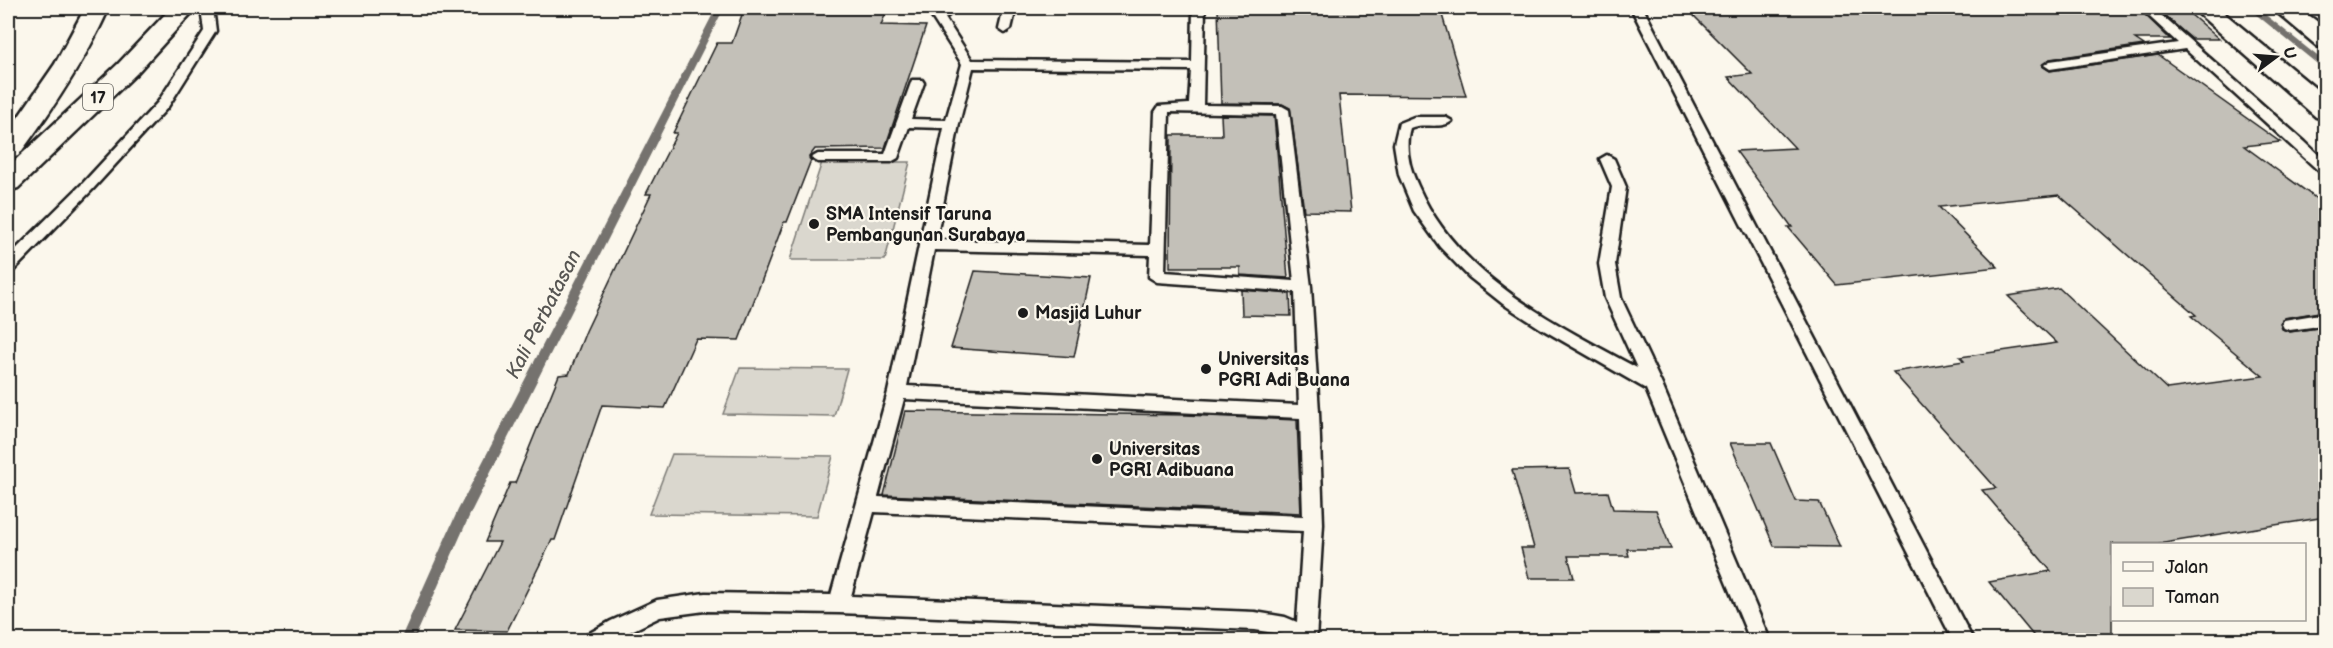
<svg xmlns="http://www.w3.org/2000/svg" width="2333" height="648" font-family="'Balsamiq Sans',sans-serif">
<style>
.green{fill:#dad7ce;stroke:#7b7a75;stroke-width:1.5}
.lines{fill:none;stroke-linecap:round;stroke-linejoin:round}
.stream{fill:#74726e;fill-rule:evenodd}
.building{fill:#c3c0b8;stroke:#1c1c1c;stroke-width:1.5}
.lane-casing{stroke:#1c1c1c;stroke-width:5}
.street-casing{stroke:#1c1c1c;stroke-width:5}
.highway-casing{stroke:#1c1c1c;stroke-width:5}
.lane{fill:#fbf7ec;fill-rule:evenodd}
.street{fill:#fbf7ec;fill-rule:evenodd}
.highway{fill:#fbf7ec;fill-rule:evenodd}
.poi-dot{fill:#1c1c1c;stroke:#fbf7ec;stroke-width:2}
.labels{text-anchor:middle;stroke-width:4.5;stroke-linejoin:round;paint-order:stroke}
.shield{fill:#fbf7ec;stroke:#5f5e5a;stroke-width:1.5}
.shield-label{font-size:16px;font-weight:bold;fill:#1c1c1c}
.poi-label{font-size:18px;font-weight:bold;fill:#1c1c1c;stroke:#fbf7ec;text-anchor:start}
.water-label{font-size:20px;font-style:italic;fill:#575653;stroke:#fbf7ec}
</style>
<rect width="100%" height="100%" fill="#fbf7ec"/>
<filter id="ink" filterUnits="userSpaceOnUse"><feTurbulence type="fractalNoise" baseFrequency=".0167" numOctaves="2"/><feDisplacementMap in="SourceGraphic" scale="12" xChannelSelector="R" yChannelSelector="G"/><feConvolveMatrix kernelMatrix="1 2 1 2 8 2 1 2 1" color-interpolation-filters="sRGB"/></filter>
<g filter="url(#ink)">
<!-- green -->
<g class="green">
<polygon points="822,162 910,162 885,260 790,260"/>
<polygon points="740,368 847,369 834,416 723,414"/>
<polygon points="672,454 833,456 817,516 649,514"/>
</g>
<g class="lines">
<!-- stream -->
<g class="stream">
<polygon points="716,8 724,8 472,510 414,640 400,640 458,510"/>
<polygon points="2248,8 2257,8 2326,63 2326,71"/>
</g>
</g>
<!-- building -->
<g class="building">
<polygon points="793,8 888,8 881,25 926,26 885,148 815,149 809,157 811,160 787,222 784,222 739,340 696,339 665,408 602,405 555,540 552,540 507,631 455,630 500,542 485,542 510,483 515,483 559,375 569,374 586,331 651,194 646,194 677,133 673,133 717,43 732,43 744,9"/>
<polygon points="1218,8 1440,8 1466,96 1339,95 1351,212 1304,211 1290,108 1282,104 1221,103"/>
<polygon points="1686,8 2138,8 2170,39 2135,39 2144,45 2050,59 2042,66 2050,71 2158,55 2280,142 2244,146 2325,205 2325,311 2284,318 2280,323 2282,329 2290,332 2325,327 2325,517 2158,544 2112,544 2112,640 2037,640 1989,582 2051,571 1982,490 1996,488 1893,372 1964,361 1960,357 2057,343 2008,296 2059,288 2167,389 2263,376 2191,316 2196,315 2059,195 1939,207 1998,267 1837,285 1788,227 1792,227 1736,151 1795,148 1728,77 1752,74"/>
<polygon points="2156,8 2183,8 2219,39 2192,39"/>
<polygon points="1221,115 1274,116 1288,278 1240,275 1240,267 1170,267 1171,135 1222,135"/>
<polygon points="975,271 1091,278 1074,357 951,348"/>
<polygon points="1241,290 1290,294 1291,316 1242,315"/>
<polygon points="905,411 1186,415 1297,420 1301,513 884,495"/>
<polygon points="1730,443 1771,443 1796,501 1819,502 1840,547 1774,546"/>
<polygon points="1569,469 1576,493 1608,492 1613,509 1656,510 1671,549 1627,549 1629,556 1568,556 1574,578 1529,578 1521,548 1534,548 1512,470"/>
</g>
<g class="lines">
<!-- lane casing -->
<g class="lane-casing">
<g id="lane">
<polygon points="201,8 213,8 216,31 168,107 93,189 14,270 8,271 8,257 83,183 158,102 204,31"/>
<path d="M926 8H938L940 11 944 8H958L945 18 972 60 1192 62 1193 8H1205L1203 105 1282 106 1289 110 1311 287 1319 412 1323 524 1316 640H1293L1281 634 1255 630 839 613 705 611 660 617 613 640H585L588 634 611 621 657 600 705 593 831 595 888 392 944 128 909 127 898 158 891 162H818L811 158 818 154H885L912 80H922L924 83 911 119 946 120 962 64ZM973 68 1191 70 1189 104 1159 106 1155 112 1150 245 936 240 959 124ZM1169 112 1276 114 1294 281 1165 272ZM934 250 1150 255 1149 277 1157 282 1295 292 1299 405 907 386ZM904 399 1300 418 1303 516 878 497ZM874 512 1303 531 1297 622 1285 617 1255 612 851 596Z"/>
<polygon points="1004,8 1016,8 1011,29 1005,33 999,29"/>
<polygon points="1631,8 1643,8 1973,640 1953,640"/>
<polygon points="2140,8 2153,8 2305,142 2326,162 2326,174 2321,173 2185,49 2050,69 2044,65 2050,61 2178,43"/>
<path d="M1414 117H1445L1452 121C1441 130 1423 122 1410 128 1404 147 1410 169 1418 186 1458 277 1554 323 1637 368L1605 298 1599 264 1612 187 1600 159 1607 155 1614 159 1626 187 1615 264 1621 298 1662 385 1770 640H1750L1646 389 1540 328 1503 304 1469 277 1440 247 1414 211 1399 175 1394 144 1399 123Z"/>
<polygon points="2326,313 2326,325 2290,330 2284,328 2282,324 2284,320"/>
</g>
</g>
<!-- street casing -->
<g class="street-casing">
<g id="street">
<polygon points="2192,8 2218,8 2326,97 2326,119 2316,117"/>
<polygon points="2272,8 2299,8 2326,28 2326,48 2317,46"/>
</g>
</g>
<!-- highway casing -->
<g class="highway-casing">
<g id="highway">
<path d="M85 8H109C85 61 53 109 18 156L8 158V132L55 64Z"/>
<polygon points="171,8 196,8 136,74 18,188 8,191 8,167 118,64"/>
</g>
</g>
<!-- lane -->
<use href="#lane" class="lane"/>
<!-- street -->
<use href="#street" class="street"/>
<!-- highway -->
<use href="#highway" class="highway"/>
</g>
</g>
<!-- markers -->
<g class="poi-dot">
<circle cx="814" cy="224" r="6"/>
<circle cx="1023" cy="313" r="6"/>
<circle cx="1206" cy="369" r="6"/>
<circle cx="1097" cy="459" r="6"/>
</g>
<g class="labels">
<!-- shield labels -->
<rect class="shield" x="83" y="84" width="30" height="26" rx="4.5"/>
<g class="shield-label">
<text x="98" y="103">17</text>
</g>
<!-- poi labels -->
<g class="poi-label">
<text x="826" y="220">SMA Intensif Taruna<tspan x="826" dy="21">Pembangunan Surabaya</tspan></text>
<text x="1035" y="319">Masjid Luhur</text>
<text x="1218" y="365">Universitas<tspan x="1218" dy="21">PGRI Adi Buana</tspan></text>
<text x="1109" y="455">Universitas<tspan x="1109" dy="21">PGRI Adibuana</tspan></text>
</g>
<!-- water labels -->
<g class="water-label">
<text transform="translate(543 314) rotate(-63)" y="7">Kali Perbatasan</text>
</g>
</g>
<!-- margin -->
<rect width="2333" height="648" fill="none" stroke="#fbf7ec" stroke-width="30"/>
<rect x="15" y="15" width="2303" height="618" fill="none" stroke="#1c1c1c" stroke-width="2" filter="url(#ink)"/>
<!-- legend -->
<rect x="2111" y="543" width="195" height="78" fill="#fbf7ec" stroke="#a29f99" stroke-width="1.5"/>
<rect x="2123" y="562" width="30" height="9" fill="#fbf7ec" stroke="#a29f99" stroke-width="1.5"/>
<text x="2165" y="573" font-size="18" fill="#1c1c1c">Jalan</text>
<rect x="2123" y="588" width="30" height="18" fill="#dad7ce" stroke="#a29f99" stroke-width="1.5"/>
<text x="2165" y="603" font-size="18" fill="#1c1c1c">Taman</text>
<!-- north arrow -->
<g transform="translate(2276 57) rotate(74)" stroke="#fbf7ec" stroke-width="4.5" paint-order="stroke">
<path d="M0-4.5L10 22L0 15L-10 22Z" fill="#1c1c1c"/>
<text y="-9" font-size="16" font-weight="bold" text-anchor="middle" fill="#1c1c1c">U</text>
</g>
</svg>
